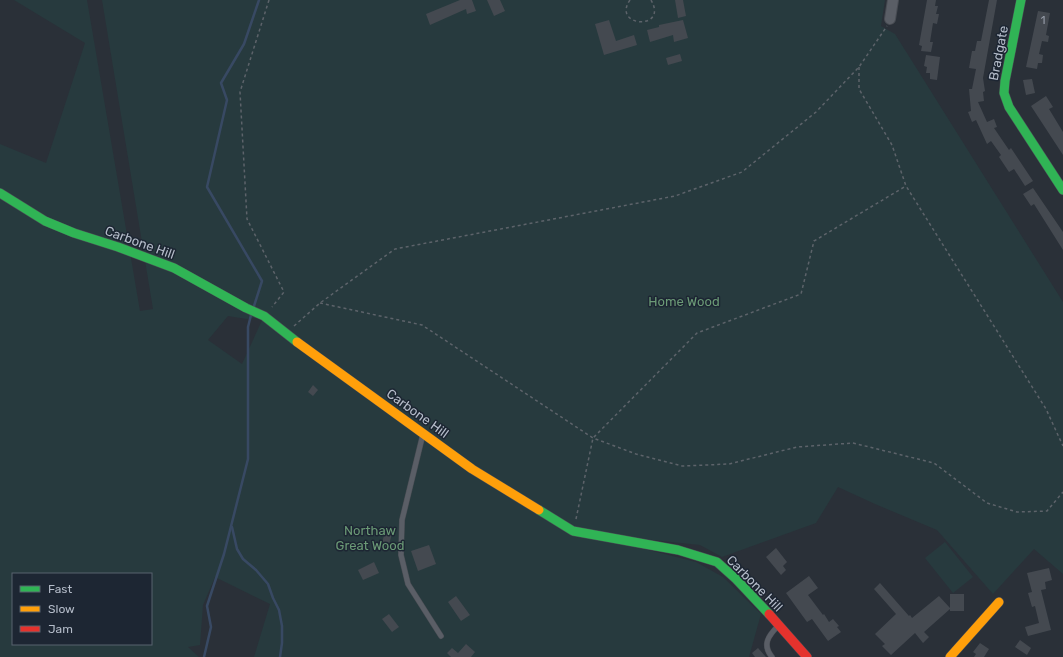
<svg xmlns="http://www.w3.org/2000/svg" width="1063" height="657" font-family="Rubik,sans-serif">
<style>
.green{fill:#273a3e;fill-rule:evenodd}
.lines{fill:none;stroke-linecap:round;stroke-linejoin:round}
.stream{stroke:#384963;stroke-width:2.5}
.building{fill:#444950}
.lane-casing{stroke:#484c53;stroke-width:6}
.street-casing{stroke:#484c53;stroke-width:12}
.fast-casing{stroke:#484c53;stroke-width:10}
.slow-casing{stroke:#484c53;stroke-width:10}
.jam-casing{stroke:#484c53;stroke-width:10}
.path{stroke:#5d636a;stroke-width:1.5;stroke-dasharray:3 3;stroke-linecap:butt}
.lane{stroke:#5a5e66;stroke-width:5}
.street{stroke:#5a5e66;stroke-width:10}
.fast{stroke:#30b455;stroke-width:9}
.slow{stroke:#ff9f0a;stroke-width:9}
.jam{stroke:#e5322d;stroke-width:9}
.labels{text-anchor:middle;stroke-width:3;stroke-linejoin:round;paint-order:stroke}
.number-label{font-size:11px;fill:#989fab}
.street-label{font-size:13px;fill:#b4bcc9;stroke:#1d2633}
.park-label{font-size:13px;fill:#6b9a76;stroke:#1d2633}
</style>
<rect width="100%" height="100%" fill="#2a3038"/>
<!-- green -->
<g class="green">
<path d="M14 0H87L140 311 153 309 102 0H885L881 26 895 34 1063 302V574L1034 549 993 594 937 530 875 504 838 487 816 523 722 557 700 545 577 532 696 562 723 577 761 614 749 657H254L270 604 215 577 203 605 200 645 188 647 199 657H0V144L46 163 85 43ZM228 316 247 319 264 316 242 364 208 340ZM13 574H151V644H13Z"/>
<polygon points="945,542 973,577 953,593 925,558"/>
</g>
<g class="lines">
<!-- stream -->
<g class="stream">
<polyline points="254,306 262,281 207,187 227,100 221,83 244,44 259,0"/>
<polyline points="232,527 237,549 243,559 256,570 268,584 273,598 279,610 282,626 282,643 280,657"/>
<polyline points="204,657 211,627 207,606 224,554 248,459 248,327 251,315"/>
</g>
</g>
<!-- building -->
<g class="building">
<polygon points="460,0 472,0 476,11 467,14 466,9 430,25 426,14"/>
<polygon points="487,0 500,0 505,11 494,16"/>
<polygon points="675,0 683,0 686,16 678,18"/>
<polygon points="927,0 936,0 935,6 938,6 936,14 939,14 937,24 933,23 930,42 933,42 931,52 921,51 922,46 919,45"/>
<polygon points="989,0 997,0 983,78 985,91 983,92 984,101 978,102 987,122 994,119 997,127 994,128 1009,150 1011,148 1033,181 1025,186 1014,169 1009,172 999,157 1001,155 991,141 987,144 976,120 972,122 968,112 971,111 969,89 972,89 976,69 969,68 972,51 975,51 977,41 981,41"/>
<polygon points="1038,11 1050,13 1046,35 1049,36 1048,42 1042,41 1039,54 1043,55 1042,63 1038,63 1037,69 1026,67"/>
<polygon points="609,20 616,41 634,35 637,45 604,55 595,24"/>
<polygon points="683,20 688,38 674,42 673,35 650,42 647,30 659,27 659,25"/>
<polygon points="680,54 682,61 668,65 666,58"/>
<polygon points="926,55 940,57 937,80 930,79 930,73 926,73 927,67 924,66"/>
<polygon points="1032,79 1035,93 1026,95 1023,80"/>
<polygon points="1046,96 1053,107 1049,109 1063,132 1063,155 1031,106"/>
<polygon points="1033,188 1063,232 1063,250 1034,204 1031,206 1023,194"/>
<polygon points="313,385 318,390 313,396 308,392"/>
<polygon points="385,532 392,534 388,548 381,546"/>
<polygon points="429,545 436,564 418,571 411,551"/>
<polygon points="776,548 787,562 783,566 786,570 781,575 766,557"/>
<polygon points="374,562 379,573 363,580 358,570"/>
<polygon points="1049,568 1052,580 1045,582 1046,589 1041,590 1051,630 1028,636 1025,627 1039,623 1035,606 1032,607 1028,593 1032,592 1027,573"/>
<polygon points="809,576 818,588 808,595 823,615 824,614 829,622 833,619 839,626 837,627 841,632 828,641 812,619 807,622 786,593"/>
<polygon points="880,583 909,616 910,615 912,618 939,596 950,608 950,594 964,594 964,611 950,611 950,609 924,632 929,637 923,643 915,633 891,655 882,646 885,644 875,634 896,614 874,589"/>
<polygon points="456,596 470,615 461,621 448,602"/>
<polygon points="389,614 399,627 392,632 382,619"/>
<polygon points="1020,640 1031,648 1027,655 1015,647"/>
<polygon points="980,643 989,649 984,657 974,657 976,654 973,652"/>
<polygon points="466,644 475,652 471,657 451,657 447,653 452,648 458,653"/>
<polygon points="758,648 766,657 755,657 752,653"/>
</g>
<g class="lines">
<!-- lane casing -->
<g class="lane-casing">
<g id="lane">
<polyline points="423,434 402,520 401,555 408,584 441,636"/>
<path d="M772 657C762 645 768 636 778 626"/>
</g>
</g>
<!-- street casing -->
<g class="street-casing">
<polyline id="street" points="890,19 893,0"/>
</g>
<!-- fast casing -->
<g class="fast-casing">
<g id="fast">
<polyline points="1021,0 1005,81 1004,93 1009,107 1063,190"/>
<polyline points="0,193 45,221 74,233 118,247 174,268 246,308 264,316 297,342"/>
<polyline points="539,510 573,531 678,550 717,562 736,579 769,614"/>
</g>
</g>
<!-- slow casing -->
<g class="slow-casing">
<g id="slow">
<polyline points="297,342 472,469 539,510"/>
<polyline points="950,657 999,602"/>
</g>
</g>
<!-- jam casing -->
<g class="jam-casing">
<polyline id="jam" points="769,614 807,657"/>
</g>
<!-- path -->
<g class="path">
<polyline points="269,0 240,92 247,219 284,292 272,307"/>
<path d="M630 0C611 27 669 31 651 0"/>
<polyline points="859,67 859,89 892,145 906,186 1046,409 1063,446"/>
<polyline points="320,303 422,325 593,438 636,454 682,466 729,464 797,447 853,443 934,463 987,503 1017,512 1047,511 1063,492"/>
<polyline points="294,326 320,303 395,249 675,196 742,172 816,112 859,67 887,26"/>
<polyline points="576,519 593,438 697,333 801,294 814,241 906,186"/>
</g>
<!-- lane -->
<use href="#lane" class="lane"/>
<!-- street -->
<use href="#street" class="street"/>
<!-- fast -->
<use href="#fast" class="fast"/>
<!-- slow -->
<use href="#slow" class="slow"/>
<!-- jam -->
<use href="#jam" class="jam"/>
</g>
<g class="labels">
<!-- number labels -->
<g class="number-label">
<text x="1043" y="24">1</text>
</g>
<!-- street labels -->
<g class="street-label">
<text transform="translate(998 53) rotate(-79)" y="5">Bradgate</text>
<text transform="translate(140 242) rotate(20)" y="5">Carbone Hill</text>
<text transform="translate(418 413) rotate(36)" y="5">Carbone Hill</text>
<text transform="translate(755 583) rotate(45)" y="5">Carbone Hill</text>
</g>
<!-- park labels -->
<g class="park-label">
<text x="684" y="306">Home Wood</text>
<text x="370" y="535">Northaw<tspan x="370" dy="15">Great Wood</tspan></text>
</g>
</g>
<!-- legend -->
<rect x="12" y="573" width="140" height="72" fill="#1d2633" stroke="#59626f"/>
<rect x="20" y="586" width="20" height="6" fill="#30b455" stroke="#59626f"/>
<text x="48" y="593" font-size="12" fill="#b4bcc9">Fast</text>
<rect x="20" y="606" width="20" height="6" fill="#ff9f0a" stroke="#59626f"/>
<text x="48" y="613" font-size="12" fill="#b4bcc9">Slow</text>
<rect x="20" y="626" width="20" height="6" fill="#e5322d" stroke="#59626f"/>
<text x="48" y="633" font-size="12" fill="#b4bcc9">Jam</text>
</svg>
